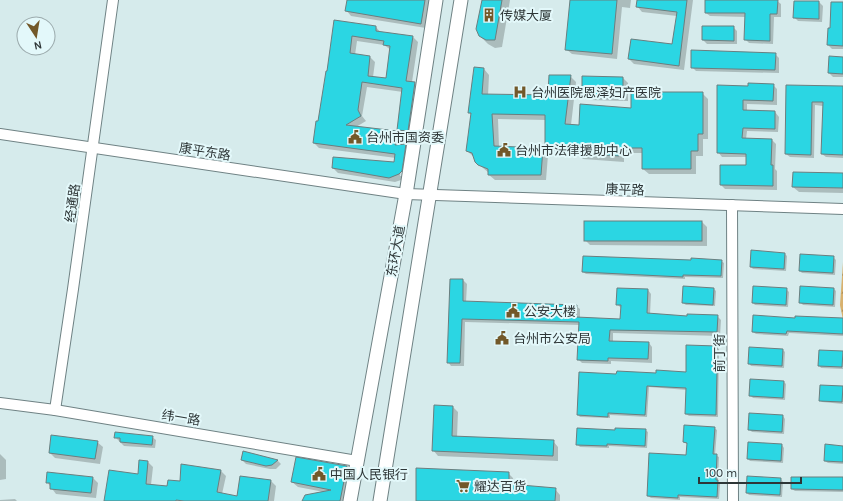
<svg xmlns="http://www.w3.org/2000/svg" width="843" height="501" font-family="Karla,'Noto Sans SC',sans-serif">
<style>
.forest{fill:url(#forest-crowns)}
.shadow{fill:#0003;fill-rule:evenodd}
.building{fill:#2bd6e3;stroke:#6b7e7f;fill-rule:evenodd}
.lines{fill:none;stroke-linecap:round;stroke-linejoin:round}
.tertiary-casing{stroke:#6f8284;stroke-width:12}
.primary-casing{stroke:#6f8284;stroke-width:15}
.tertiary{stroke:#fff;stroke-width:10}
.primary{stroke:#fff;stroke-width:13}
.labels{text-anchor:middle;stroke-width:4;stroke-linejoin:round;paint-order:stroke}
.poi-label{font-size:13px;fill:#2e3637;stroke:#e3f8fa;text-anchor:start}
.street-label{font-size:13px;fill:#2e3637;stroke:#e3f8fa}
</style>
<defs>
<pattern id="forest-crowns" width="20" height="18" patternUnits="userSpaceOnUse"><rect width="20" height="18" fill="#d8b16e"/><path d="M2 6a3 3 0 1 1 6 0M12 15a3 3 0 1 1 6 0" fill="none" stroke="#b0915b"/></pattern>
</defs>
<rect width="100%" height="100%" fill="#d6ebec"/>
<!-- forest -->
<polygon class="forest" points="843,262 843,320 840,305"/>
<!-- shadow -->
<g class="shadow">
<polygon points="348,0 431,0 426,28 351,16 346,10"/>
<polygon points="483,0 510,0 502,47 495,48 488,44 480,36"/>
<polygon points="571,0 631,0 630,8 622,7 617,59 572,54 566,49"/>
<polygon points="638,0 693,0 684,70 634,64 629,59 673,45 677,16 642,12 637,6"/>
<polygon points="706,0 777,1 781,4 781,17 774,17 773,44 749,43 745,39 746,17 710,16 706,13"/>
<polygon points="819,2 823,6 822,22 798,21 794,17"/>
<polygon points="843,3 843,49 832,49 828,45 831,29"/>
<path d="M335 21 376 27 381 33 413 37 418 42 412 82 415 83 420 88 412 136 403 135 398 130 403 92 367 87 362 116 366 121 356 127 396 132 401 137 400 146 405 145 410 150 404 179 395 182 338 173 333 168 334 158 395 164 396 158 319 148 314 143 328 72ZM357 41 384 45 391 50 387 79 373 77 375 62 370 57 355 55ZM404 149H406L402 176H400Z"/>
<polygon points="733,27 737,31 737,44 707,44 703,40"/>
<polygon points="775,54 779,58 779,73 696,71 692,67"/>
<polygon points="843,58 843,77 833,77 829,73"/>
<polygon points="484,69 489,75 488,96 549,96 570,76 576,82 571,125 580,126 632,109 702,93 708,99 708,139 703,139 703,156 696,156 696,174 649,174 643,169 643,153 624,153 624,162 583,159 578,153 578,150 552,151 546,145 546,120 498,119 499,147 542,149 548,155 546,180 495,180 489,175 489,173 476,162 474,157 467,151 472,115 469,113"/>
<polygon points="583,77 623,78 628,83 628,101 588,100 583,95"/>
<polygon points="773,85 777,89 777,105 747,104 747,112 775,112 779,117 778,132 747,131 746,139 772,140 776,144 775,169 777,171 777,190 725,189 721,185 747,166 747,157 722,157 718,152 749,87"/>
<polygon points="787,86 843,87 843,158 826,157 822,154 823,106 815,105 814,158 790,157 786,154"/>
<polygon points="794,173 843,174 843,193 799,192 793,187"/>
<polygon points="702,222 707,227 707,246 590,245 585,240"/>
<polygon points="785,254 787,256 786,271 753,269 751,267"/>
<polygon points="833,257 836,260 835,275 802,273 800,271"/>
<polygon points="692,261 721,261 724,263 723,278 685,277 685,279 586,274 583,272"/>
<polygon points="463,280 467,284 466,302 576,306 580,309 580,318 621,320 622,309 617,304 648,290 651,294 650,315 688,317 717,316 721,320 720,336 613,333 613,342 649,343 652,347 652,363 611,361 611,364 582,363 578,359 580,325 465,322 464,366 451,366 448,362"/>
<polygon points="801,287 834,289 836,291 835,307 803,305 800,302"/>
<polygon points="714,289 716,291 715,306 686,305 683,303"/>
<polygon points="786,289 789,292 788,307 755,305 753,303"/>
<polygon points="796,319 843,319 843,336 789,333 788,336 756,334 753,332"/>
<polygon points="716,347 719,349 718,417 689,416 686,414 687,390 649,387 647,417 610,415 610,418 580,417 578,415 617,375 687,373"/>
<polygon points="783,350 785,352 784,368 751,366 749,363"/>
<polygon points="842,352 843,369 821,368 819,365"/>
<polygon points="751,380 784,382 786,384 785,400 753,398 750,395"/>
<polygon points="821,386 843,387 843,404 822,402 820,400"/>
<polygon points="453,407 458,412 457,437 553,441 558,447 558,461 438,456 433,450"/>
<polygon points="750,414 783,416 785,419 784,434 752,432 749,429"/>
<polygon points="714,428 717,430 715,455 719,457 718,482 720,484 719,499 680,497 680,500 651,498 648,496 687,456 687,444 684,442"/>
<polygon points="645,430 648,432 647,448 609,446 609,448 580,447 577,444 616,431"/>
<polygon points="115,437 152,437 156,440 155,448 124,446"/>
<polygon points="97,442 103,447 100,464 55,458 50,453"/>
<polygon points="782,445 784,448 783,463 750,461 748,459"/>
<polygon points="843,447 843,464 828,463 825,461"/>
<polygon points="244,452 278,461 281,464 276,469 270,469 246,464 242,460"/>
<polygon points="0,454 6,460 6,479 0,480"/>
<polygon points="148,462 153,467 151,485 168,487 180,482 221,471 226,476 222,494 237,497 241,477 271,481 276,486 274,501 105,501 139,475"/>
<polygon points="346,467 352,472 346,501 304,501 324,492 298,487 292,482"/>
<polygon points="508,473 513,478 514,485 555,489 560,495 560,501 417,501"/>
<polygon points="93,478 98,483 96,498 56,494 47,482"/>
<polygon points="843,478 843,492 795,491 792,489"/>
<polygon points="781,479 783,482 782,497 749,495 747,493"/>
<polygon points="15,499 17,501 0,501 0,500"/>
</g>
<!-- building -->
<g class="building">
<polygon points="347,0 425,0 421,24 345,11"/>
<polygon points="482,0 502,0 495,40 486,40 479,36 476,29"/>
<polygon points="570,0 617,0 612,54 565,50"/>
<polygon points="637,0 687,0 679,66 628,59 631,39 672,44 677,12 636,7"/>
<polygon points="705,0 778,0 777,14 770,14 770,41 744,40 745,13 705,13"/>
<polygon points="794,1 819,1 819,19 793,18"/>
<polygon points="831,2 843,2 843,46 827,45 828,28 830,28"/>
<path d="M334 20 376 26V31L413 36 406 81 415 82 408 131 397 130 402 88 362 82 358 110 361 116 346 125 397 131 395 145 406 144 402 171 399 174 389 178 332 168 333 157 394 162 395 154 313 143 316 121H318L326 71H327ZM352 36 384 41 383 45 390 46 386 78 368 76 370 56 350 53Z"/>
<polygon points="702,26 734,26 734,41 702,40"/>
<polygon points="691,50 776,53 775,70 691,68"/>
<polygon points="829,56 843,57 843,74 828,73"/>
<polygon points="474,67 484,68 482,94 548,95 549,75 571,75 565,124 579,125 580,104 631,108 631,92 703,92 703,134 698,134 698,151 691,151 691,169 642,169 642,148 619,148 619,156 577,153 577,145 545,146 545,115 492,114 494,146 543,148 541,175 488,175 488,169 478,165 475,162 472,153 466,151 471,113 468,113"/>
<polygon points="582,76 623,77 623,97 582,95"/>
<polygon points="748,83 774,84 773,101 743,100 743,110 775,111 775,129 743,128 742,138 772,139 771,165 773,165 773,186 720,185 720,165 746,165 746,154 717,153 717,85 748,86"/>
<polygon points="786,85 843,86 843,155 821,154 823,102 812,102 811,155 785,154"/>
<polygon points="793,172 843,173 843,188 792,187"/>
<rect x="584" y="221" width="118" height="20"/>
<polygon points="751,250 785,253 784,269 750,267"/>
<polygon points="800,254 834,256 833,273 799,271"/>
<polygon points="583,256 691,260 691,258 722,260 721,276 683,275 683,277 582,272"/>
<polygon points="450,279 463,279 463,301 577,305 576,317 620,319 621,305 616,305 617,288 648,289 647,313 687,316 687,314 718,315 717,332 610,330 609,341 649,342 648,359 608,358 608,361 577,360 579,322 462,319 460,363 447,363"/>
<polygon points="683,286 714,288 713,305 682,303"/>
<polygon points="753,286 787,288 786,305 752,303"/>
<polygon points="800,286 834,288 833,305 799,303"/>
<polygon points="753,315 795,318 795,316 843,318 843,334 787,331 786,334 752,332"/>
<polygon points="686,345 717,346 715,372 717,372 716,415 685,414 686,388 647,386 645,415 608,413 608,417 577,415 579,372 616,374 617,371 656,373 656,370 686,372"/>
<polygon points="749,347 783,349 782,366 748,364"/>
<polygon points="819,350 843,351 842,367 818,366"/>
<polygon points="750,379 784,381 783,398 749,396"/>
<polygon points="820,385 843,386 842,402 819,401"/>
<polygon points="434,405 453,406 452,436 554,440 553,456 432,451"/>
<polygon points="749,413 783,415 782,432 748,430"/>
<polygon points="684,425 715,427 713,454 717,454 716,480 718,480 717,497 678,495 678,498 647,496 649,453 686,455 687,443 683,442"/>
<polygon points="577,428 615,430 615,428 646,429 645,446 607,444 607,446 576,445"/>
<polygon points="115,432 153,436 152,445 120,442 120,438 114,438"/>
<polygon points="51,435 98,441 95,459 49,453"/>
<polygon points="748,442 782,444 781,461 747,459"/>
<polygon points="825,444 843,446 843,462 824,461"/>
<polygon points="243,451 278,460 272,465 266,466 241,460"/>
<polygon points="296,457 347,466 340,501 302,501 305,495 331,490 291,482"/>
<polygon points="139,460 148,461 146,484 167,486 168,480 180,481 181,464 221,470 217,492 237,496 240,476 271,480 268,501 184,501 176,500 176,501 104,501 109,470 138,474"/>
<polygon points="416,468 509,472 509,484 556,488 555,501 416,501"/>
<polygon points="47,472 93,477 91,493 50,489 50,483 46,483"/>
<polygon points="747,476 781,478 780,495 746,493"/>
<polygon points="791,477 843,477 843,490 791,489"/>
</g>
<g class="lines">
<!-- tertiary casing -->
<g class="tertiary-casing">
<g id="tertiary">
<polyline points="0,134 406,194 843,209"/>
<polyline points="732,205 733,501"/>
<polyline points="0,403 55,410 357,461"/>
<polyline points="55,410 73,289 113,0"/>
</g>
</g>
<!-- primary casing -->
<g class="primary-casing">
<g id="primary">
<polyline points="350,501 406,194 436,0"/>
<polyline points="380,501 461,0"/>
</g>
</g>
<!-- tertiary -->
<use href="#tertiary" class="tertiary"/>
<!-- primary -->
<use href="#primary" class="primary"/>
</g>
<!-- icons -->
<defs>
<g id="building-bare" transform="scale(1.08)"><path d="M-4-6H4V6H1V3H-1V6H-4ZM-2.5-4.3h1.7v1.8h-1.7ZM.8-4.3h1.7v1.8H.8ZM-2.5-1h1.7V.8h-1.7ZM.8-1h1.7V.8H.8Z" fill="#725829" stroke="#e3f8fa" stroke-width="2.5" paint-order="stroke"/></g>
<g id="hospital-bare" transform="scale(1.08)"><path d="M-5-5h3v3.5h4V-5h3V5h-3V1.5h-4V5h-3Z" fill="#725829" stroke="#e3f8fa" stroke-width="2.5" paint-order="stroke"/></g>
<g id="civic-bare" transform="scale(1.08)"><path d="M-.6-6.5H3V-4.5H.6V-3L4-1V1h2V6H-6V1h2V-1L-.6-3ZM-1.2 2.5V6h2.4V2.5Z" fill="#725829" stroke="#e3f8fa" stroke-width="2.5" paint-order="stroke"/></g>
<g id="supermarket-bare" transform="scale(1.08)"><path d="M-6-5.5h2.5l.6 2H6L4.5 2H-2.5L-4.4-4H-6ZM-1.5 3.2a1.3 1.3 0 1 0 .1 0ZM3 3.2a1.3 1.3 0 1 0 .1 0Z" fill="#725829" stroke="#e3f8fa" stroke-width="2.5" paint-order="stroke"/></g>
</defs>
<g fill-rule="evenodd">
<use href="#building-bare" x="489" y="15"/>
<use href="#hospital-bare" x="520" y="92"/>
<use href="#civic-bare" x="355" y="137"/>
<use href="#civic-bare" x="504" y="150"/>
<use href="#civic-bare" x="513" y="311"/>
<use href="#civic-bare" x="502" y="338"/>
<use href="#civic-bare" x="319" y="474"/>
<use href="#supermarket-bare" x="463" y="486"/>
</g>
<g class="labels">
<!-- poi labels -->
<g class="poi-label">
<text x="500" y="20">传媒大厦</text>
<text x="531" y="97">台州医院恩泽妇产医院</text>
<text x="366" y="142">台州市国资委</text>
<text x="515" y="155">台州市法律援助中心</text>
<text x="524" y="316">公安大楼</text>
<text x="513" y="343">台州市公安局</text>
<text x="330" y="479">中国人民银行</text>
<text x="474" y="491">耀达百货</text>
</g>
<!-- street labels -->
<g class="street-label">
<text transform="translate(205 151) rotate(9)" y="5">康平东路</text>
<text transform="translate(625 189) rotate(2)" y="5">康平路</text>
<text transform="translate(72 203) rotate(-82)" y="5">经通路</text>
<text transform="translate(395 251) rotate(-80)" y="5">东环大道</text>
<text transform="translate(719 353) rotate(-90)" y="5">前丁街</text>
<text transform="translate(181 417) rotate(9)" y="5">纬一路</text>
</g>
</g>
<!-- north arrow -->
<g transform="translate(36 36) rotate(168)"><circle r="19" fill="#e3f8fa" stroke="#9baaac"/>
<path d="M0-3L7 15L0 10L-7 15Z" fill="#725829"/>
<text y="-6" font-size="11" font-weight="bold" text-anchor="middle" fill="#2e3637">N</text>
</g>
<!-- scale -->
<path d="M699 477v6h102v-6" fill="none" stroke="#2e3637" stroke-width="2"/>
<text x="705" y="477" font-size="12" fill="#2e3637" stroke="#e3f8fa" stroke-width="3" paint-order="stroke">100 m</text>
</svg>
